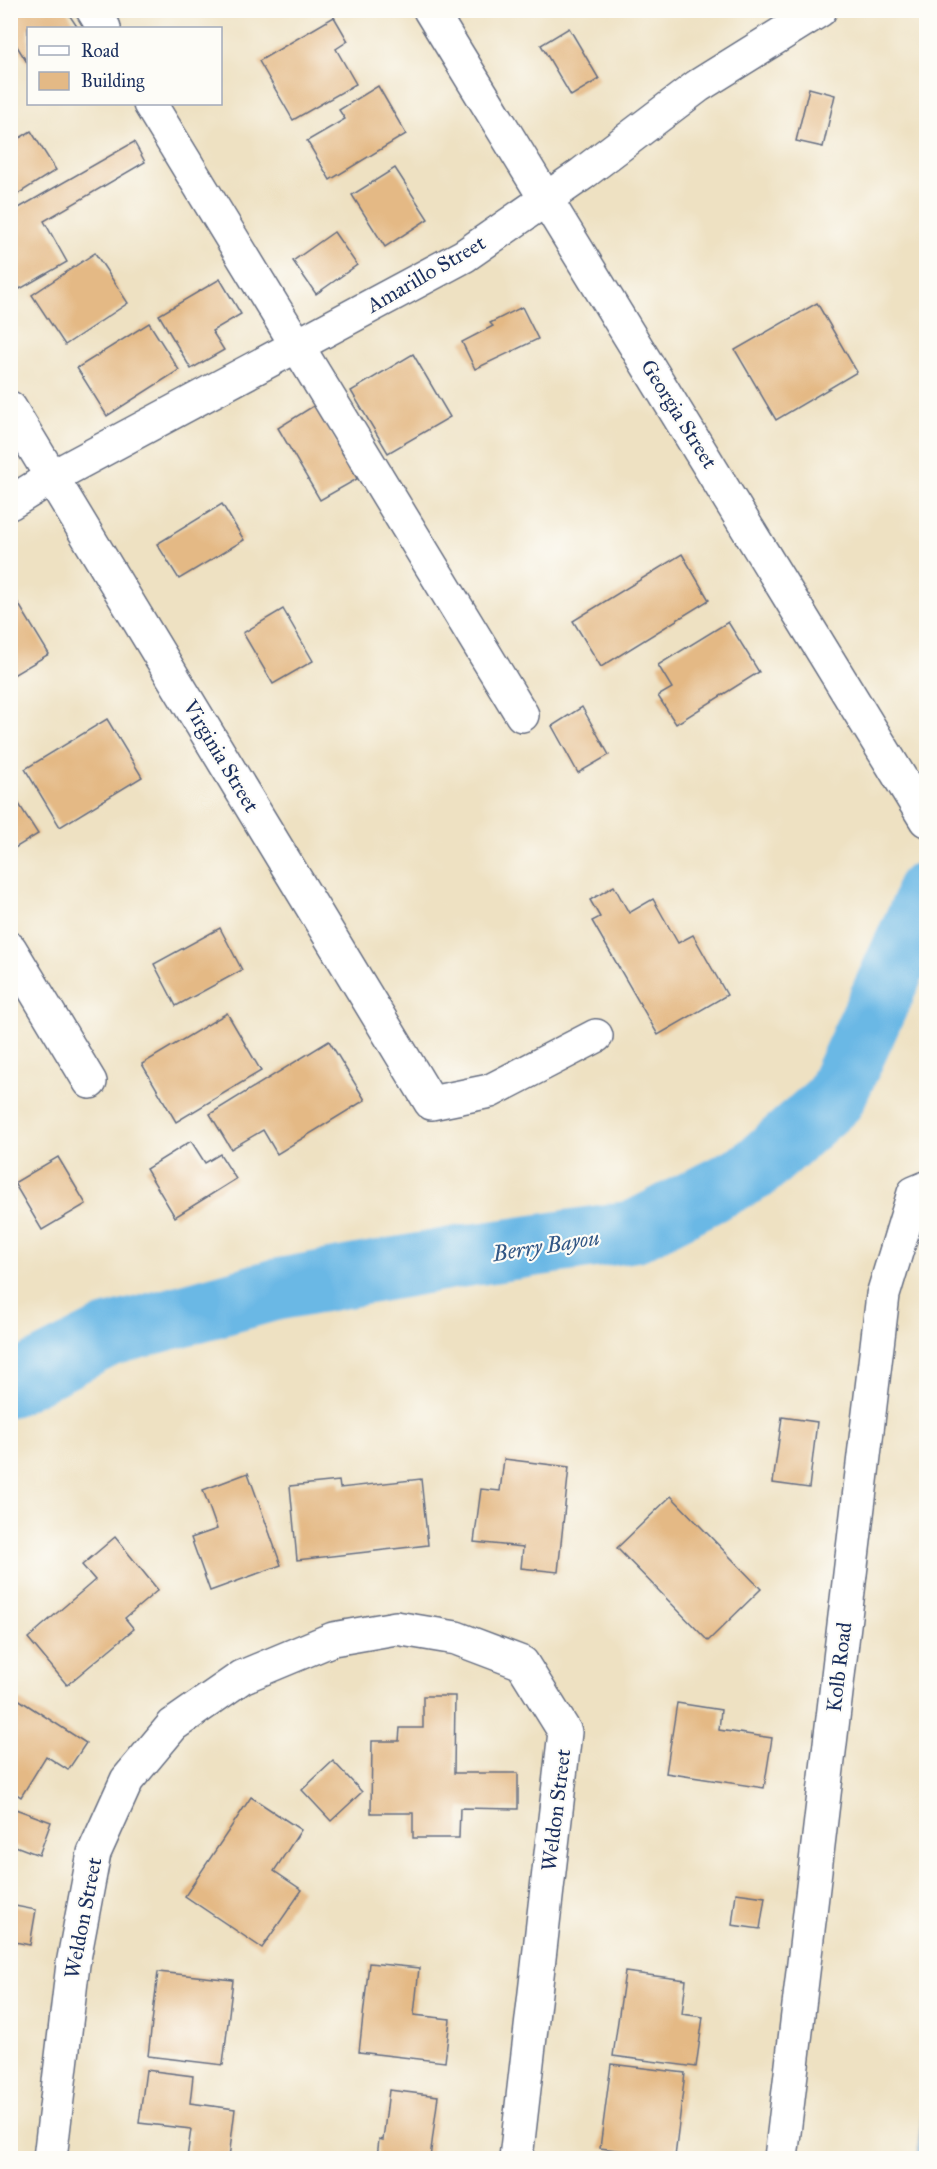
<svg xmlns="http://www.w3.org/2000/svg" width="937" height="2169" font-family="'IM FELL Great Primer',serif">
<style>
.water{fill:#6bb8e5;stroke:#4374a2;stroke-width:1.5}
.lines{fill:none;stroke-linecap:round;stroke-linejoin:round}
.river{stroke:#6bb8e5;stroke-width:62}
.building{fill:#e4b985}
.minor-casing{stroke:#656d81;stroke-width:36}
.minor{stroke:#fff;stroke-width:33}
.labels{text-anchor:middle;stroke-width:4.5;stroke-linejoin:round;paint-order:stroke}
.street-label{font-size:21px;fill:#1b2f5e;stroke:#fdfcf7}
.water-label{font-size:22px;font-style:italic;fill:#335886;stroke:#fdfcf7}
</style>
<rect width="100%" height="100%" fill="#fdfcf7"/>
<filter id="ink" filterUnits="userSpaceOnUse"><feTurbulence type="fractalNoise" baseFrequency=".0167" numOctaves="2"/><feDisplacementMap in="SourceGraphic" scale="12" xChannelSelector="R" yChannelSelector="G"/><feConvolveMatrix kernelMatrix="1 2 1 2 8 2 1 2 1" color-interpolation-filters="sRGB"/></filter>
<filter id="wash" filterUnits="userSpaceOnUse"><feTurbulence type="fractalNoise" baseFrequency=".008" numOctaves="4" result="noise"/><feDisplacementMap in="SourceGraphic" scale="24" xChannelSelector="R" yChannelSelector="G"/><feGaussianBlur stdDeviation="1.35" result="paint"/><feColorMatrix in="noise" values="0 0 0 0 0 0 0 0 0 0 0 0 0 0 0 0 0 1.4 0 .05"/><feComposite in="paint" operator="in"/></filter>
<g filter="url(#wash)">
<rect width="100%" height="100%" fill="#eee1c2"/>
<!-- water -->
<polygon class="water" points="926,2081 926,2158 917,2158"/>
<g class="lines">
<!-- river -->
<polyline class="river" points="10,1386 108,1336 274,1290 458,1257 635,1231 754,1170 834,1099 922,907 926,892"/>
</g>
<g id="blocks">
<!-- building -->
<g class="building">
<polygon points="10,10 66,10 78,28 28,28 28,64 10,35"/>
<polygon points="334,17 348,41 336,49 356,84 293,120 259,61"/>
<polygon points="569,28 599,79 571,96 541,45"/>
<polygon points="378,86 406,134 330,180 307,141 345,119 339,110"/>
<polygon points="809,88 835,95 823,147 796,141"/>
<polygon points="31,131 56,170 10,199 10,144"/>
<polygon points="134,142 145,162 44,221 67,262 20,289 10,272 10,213"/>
<polygon points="395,168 428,219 385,247 352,195"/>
<polygon points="334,232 357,265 316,294 293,261"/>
<polygon points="95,253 128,303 65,345 32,295"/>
<polygon points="220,279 241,314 212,331 224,350 191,369 159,315"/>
<polygon points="817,303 857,372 776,420 735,350"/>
<polygon points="522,307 538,339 475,369 462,342 493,326 490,323"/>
<polygon points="149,323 179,370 107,416 77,368"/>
<polygon points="413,354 450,417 388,453 351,391"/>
<polygon points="315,405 357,479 320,500 278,428"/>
<polygon points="222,504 244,540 179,579 157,544"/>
<polygon points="682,554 709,600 601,667 573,621"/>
<polygon points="15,598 49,654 10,677 10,600"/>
<polygon points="283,609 313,661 273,684 243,633"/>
<polygon points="728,622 759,672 676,724 658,696 672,688 658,665"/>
<polygon points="582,707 609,755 578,773 552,726"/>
<polygon points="107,719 142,777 60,827 25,769"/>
<polygon points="10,790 38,834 10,851"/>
<polygon points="614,886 629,913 653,899 678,943 693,935 727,995 658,1035 592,921 600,917 590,900"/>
<polygon points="220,928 242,970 176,1006 154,964"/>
<polygon points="227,1013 261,1071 176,1122 142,1064"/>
<polygon points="329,1041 365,1100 277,1154 263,1130 231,1149 210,1114"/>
<polygon points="191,1141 205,1163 220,1154 236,1179 175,1217 146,1169"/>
<polygon points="58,1157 86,1204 42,1230 14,1183"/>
<polygon points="782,1417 817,1422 809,1488 773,1483"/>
<polygon points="504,1459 569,1467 558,1572 521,1568 523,1547 474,1542 481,1489 500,1491"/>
<polygon points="248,1473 281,1565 210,1591 191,1538 217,1529 203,1490"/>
<polygon points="421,1479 428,1545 297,1560 290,1486 339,1481 340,1488"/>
<polygon points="671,1496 761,1589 708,1641 617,1548"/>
<polygon points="115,1537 158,1590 125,1618 134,1629 67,1685 28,1638 95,1580 82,1565"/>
<polygon points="423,1696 455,1696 454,1773 518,1773 518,1809 460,1808 459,1838 413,1838 413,1813 371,1813 372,1741 399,1741 400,1728 423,1728"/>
<polygon points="18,1699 86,1743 68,1770 46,1756 21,1797 10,1790 10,1712"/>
<polygon points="677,1703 721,1710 719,1730 772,1738 764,1788 666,1773"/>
<polygon points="333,1761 362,1792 331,1821 302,1790"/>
<polygon points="251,1797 301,1830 274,1871 302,1890 262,1948 185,1896"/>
<polygon points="10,1807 51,1822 39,1855 10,1844"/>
<polygon points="736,1893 765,1897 760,1929 732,1925"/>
<polygon points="10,1905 36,1910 30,1945 10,1941"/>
<polygon points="369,1963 419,1968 414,2015 450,2019 445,2062 359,2052"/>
<polygon points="158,1972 233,1980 223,2065 148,2056"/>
<polygon points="625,1972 686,1980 682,2014 703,2017 696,2067 613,2056"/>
<polygon points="611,2064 685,2073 675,2157 600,2148"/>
<polygon points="146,2070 193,2076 190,2103 235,2109 229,2158 187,2158 191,2129 139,2123"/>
<polygon points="389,2090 438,2096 430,2158 377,2158 379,2139 383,2140"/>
</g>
</g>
</g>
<g filter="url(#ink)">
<use href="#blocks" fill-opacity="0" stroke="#656d81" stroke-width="1.5"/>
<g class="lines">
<!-- minor casing -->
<g class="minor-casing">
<g id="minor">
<polyline points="93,10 104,28"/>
<polyline points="430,10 926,820"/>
<polyline points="150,104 522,715"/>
<polyline points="10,408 431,1103 490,1091 596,1036"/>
<polyline points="10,503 52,477 464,256 582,174 698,86 820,10"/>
<polyline points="10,949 90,1082"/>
<polyline points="50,2158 73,1964 94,1853 127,1780 173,1725 242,1677 333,1639 396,1628 456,1638 522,1663 565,1732 516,2158"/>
<polyline points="781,2158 883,1295 914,1193 926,1188"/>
</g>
</g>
<!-- minor -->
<use href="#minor" class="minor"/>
</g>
</g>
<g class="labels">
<!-- street labels -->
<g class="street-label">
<text transform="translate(426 274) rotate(-30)" y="7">Amarillo Street</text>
<text transform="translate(679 414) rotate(58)" y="7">Georgia Street</text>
<text transform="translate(221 756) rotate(59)" y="7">Virginia Street</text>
<text transform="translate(839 1667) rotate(-83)" y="7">Kolb Road</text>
<text transform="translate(556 1810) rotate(-83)" y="7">Weldon Street</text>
<text transform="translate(83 1918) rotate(-79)" y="7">Weldon Street</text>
</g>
<!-- water labels -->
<g class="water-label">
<text transform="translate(546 1245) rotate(-9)" y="8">Berry Bayou</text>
</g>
</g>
<!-- margin -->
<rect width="937" height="2169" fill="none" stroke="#fdfcf7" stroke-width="36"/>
<!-- legend -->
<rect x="27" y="27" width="195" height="78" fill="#fdfcf7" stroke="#a3aaba" stroke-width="1.5"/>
<rect x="39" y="46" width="30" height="9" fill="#ffffff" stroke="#a3aaba" stroke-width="1.5"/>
<text x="81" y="57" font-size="18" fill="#1b2f5e">Road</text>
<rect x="39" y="72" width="30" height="18" fill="#e4b985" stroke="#a3aaba" stroke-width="1.5"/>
<text x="81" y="87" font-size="18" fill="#1b2f5e">Building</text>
</svg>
